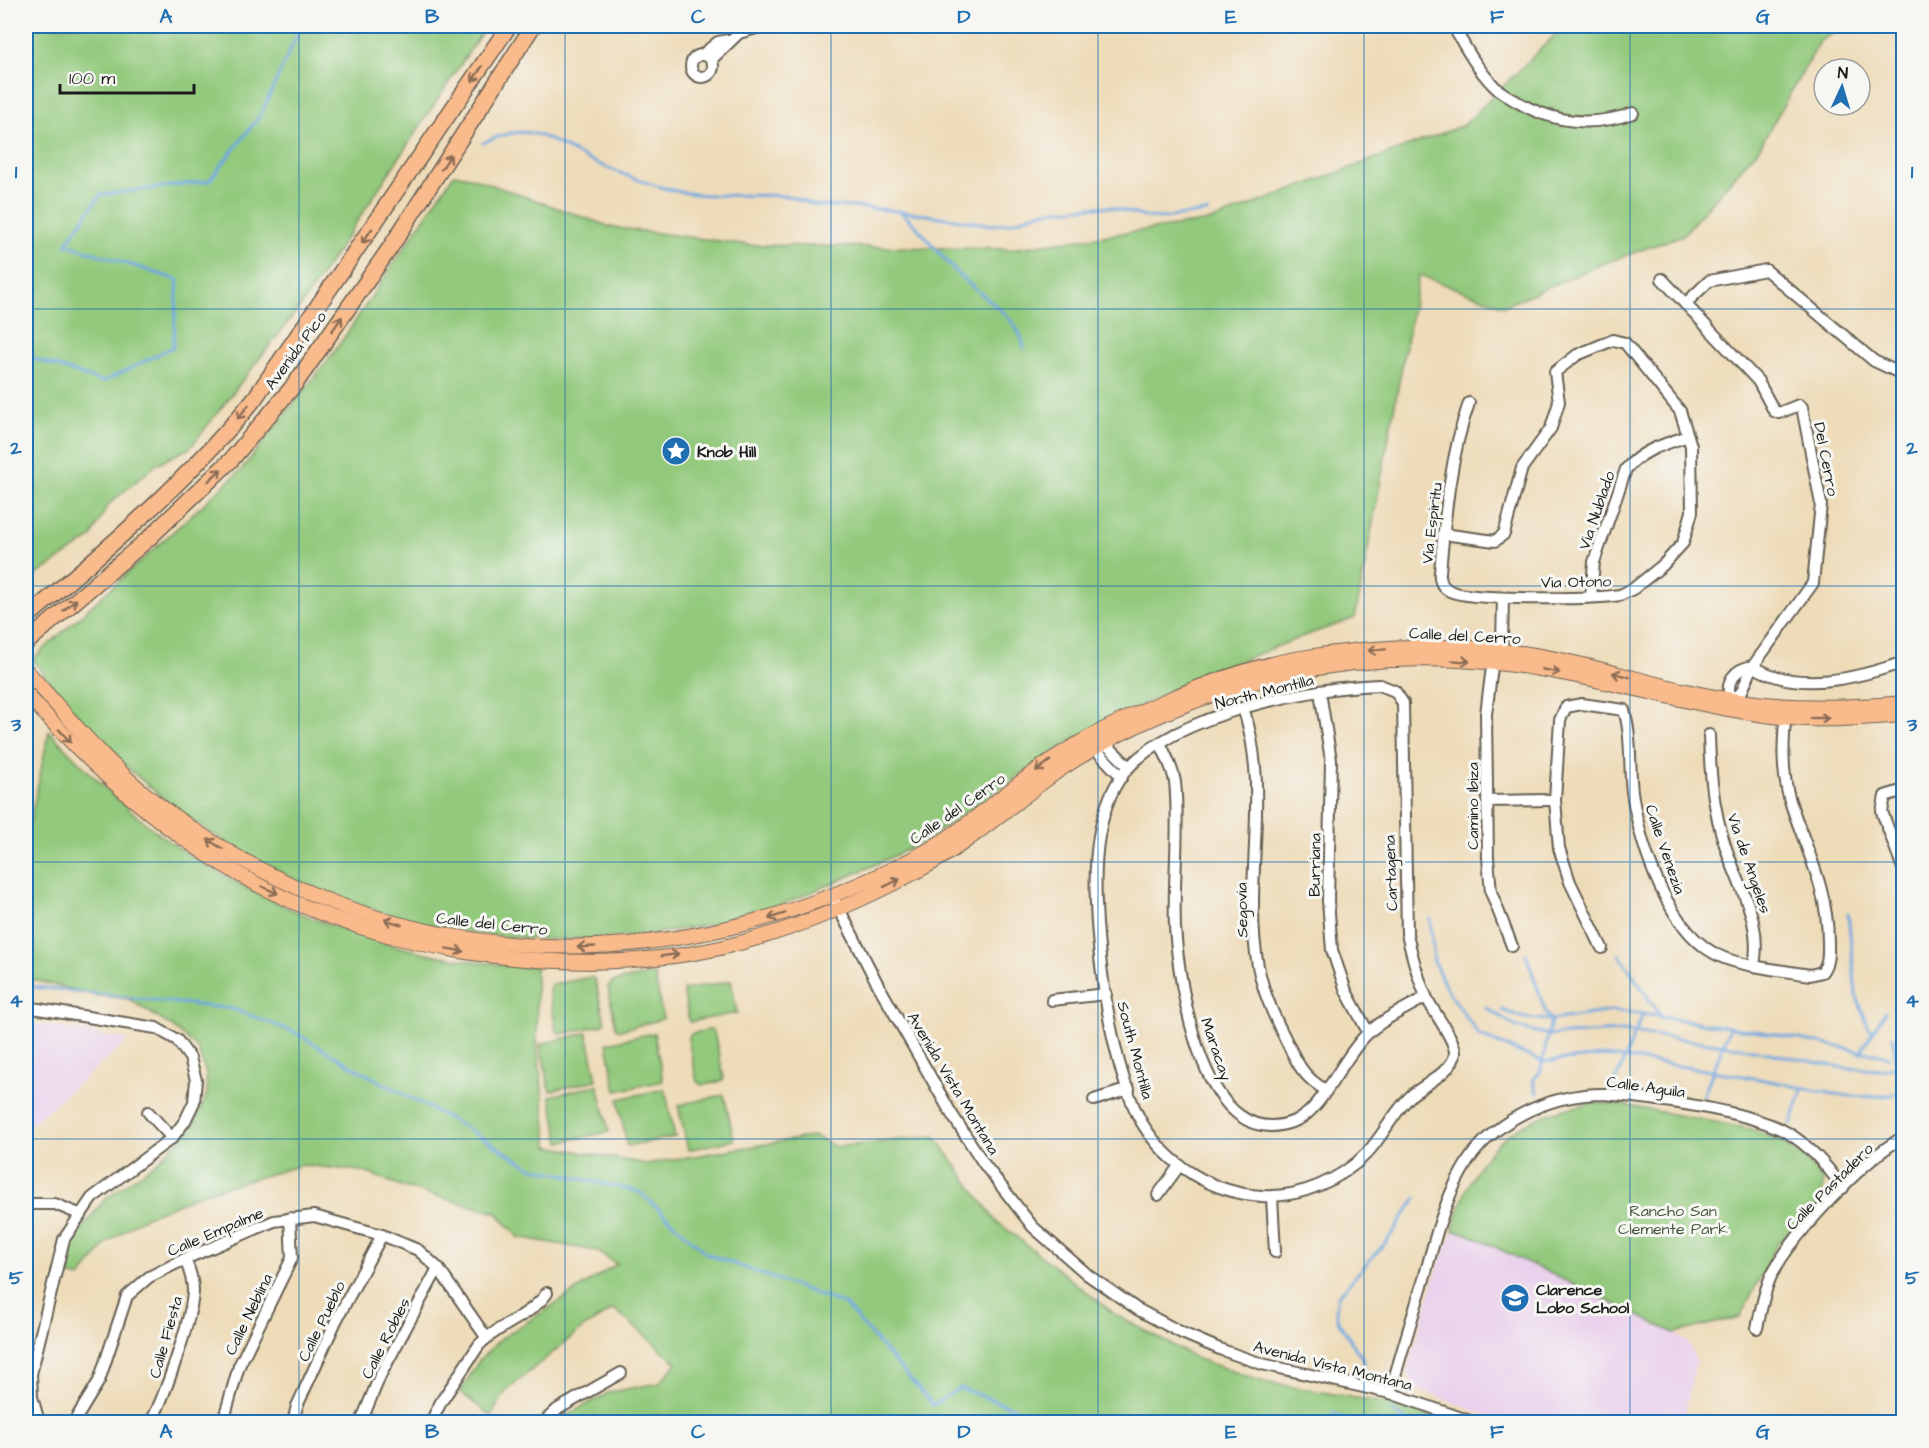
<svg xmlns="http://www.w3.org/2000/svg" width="1929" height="1448" font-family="'Architects Daughter',sans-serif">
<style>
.built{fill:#ead1ec}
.green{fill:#92c97b;stroke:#57724c;stroke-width:1.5}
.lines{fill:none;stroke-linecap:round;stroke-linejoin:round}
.stream{stroke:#70a7df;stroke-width:3}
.minor-casing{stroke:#665f53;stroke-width:14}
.major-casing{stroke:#665f53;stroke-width:16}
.highway-casing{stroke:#665f53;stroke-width:18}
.minor{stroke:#fff;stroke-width:10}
.major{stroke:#fabb8c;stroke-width:14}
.highway{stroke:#fabb8c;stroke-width:15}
.oneway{stroke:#8b6c54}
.grid{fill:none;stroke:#1f6fb2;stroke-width:1.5;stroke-opacity:0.55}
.labels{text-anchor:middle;stroke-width:6;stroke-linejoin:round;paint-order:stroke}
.street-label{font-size:16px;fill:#1c1c1c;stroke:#f6f6f2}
.poi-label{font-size:16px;font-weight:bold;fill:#1c1c1c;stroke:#f6f6f2;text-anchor:start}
.park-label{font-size:16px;fill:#45593d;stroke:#f6f6f2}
.neatline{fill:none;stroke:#1f6fb2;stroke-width:2}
.grid-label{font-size:20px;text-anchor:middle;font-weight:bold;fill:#1f6fb2}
</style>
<rect width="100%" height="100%" fill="#f6f6f2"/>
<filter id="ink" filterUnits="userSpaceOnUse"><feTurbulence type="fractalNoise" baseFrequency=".0167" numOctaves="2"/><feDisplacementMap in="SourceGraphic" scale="12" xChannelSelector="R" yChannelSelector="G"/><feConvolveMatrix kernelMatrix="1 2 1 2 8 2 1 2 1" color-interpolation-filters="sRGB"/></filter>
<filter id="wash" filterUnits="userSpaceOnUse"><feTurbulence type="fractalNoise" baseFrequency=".008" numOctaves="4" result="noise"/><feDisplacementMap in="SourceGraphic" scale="24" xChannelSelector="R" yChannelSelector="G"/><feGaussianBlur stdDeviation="1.35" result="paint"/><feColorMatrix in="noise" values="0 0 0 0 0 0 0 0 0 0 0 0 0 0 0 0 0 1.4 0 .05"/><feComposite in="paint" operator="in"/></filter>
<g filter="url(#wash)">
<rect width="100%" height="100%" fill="#eedcb9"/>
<!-- built -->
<g class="built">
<polygon points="26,1022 128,1040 26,1129"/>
<polygon points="1453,1231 1466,1233 1674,1333 1689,1343 1696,1362 1683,1422 1504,1422 1415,1388 1407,1371 1439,1263"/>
</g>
<!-- green -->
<g class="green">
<polygon points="26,26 486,26 305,300 190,448 157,464 108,505 91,538 26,582"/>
<path d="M1564 26H1847L1821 40 1759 148 1683 235 1602 264 1504 306 1419 275 1355 618C1281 643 1210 672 1140 706 1118 717 1094 727 1073 740 1035 763 999 790 961 815 947 825 933 836 918 844 874 867 826 886 781 905 745 920 703 926 664 932 419 970 174 862 33 659L242 469 335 351 454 174 470 177 611 227 750 245 1010 249 1210 221 1464 125Z"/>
<path d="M49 731C94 779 144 828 200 862 299 922 419 964 536 966L537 1042 548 1146 646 1164 815 1136 836 1147 935 1136 995 1220 1116 1315 1198 1359 1264 1382 1397 1405 1447 1422H698L696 1420 656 1416 629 1422H559L569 1414 610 1392 659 1383 677 1363 614 1309 584 1327 506 1391 491 1416 460 1392 478 1362 499 1340 617 1264 597 1251 518 1237 497 1213 407 1188 362 1171 302 1165 200 1194 140 1220 107 1243 80 1278 65 1274 77 1235 105 1199 157 1162 193 1126 207 1094 206 1074 198 1049 174 1028 129 999 93 995 26 978V842Z"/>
<polygon points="651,974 655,976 663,1019 620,1030 616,1028 608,987 612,982"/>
<polygon points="591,977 595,980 605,1022 602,1025 561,1034 556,1031 549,990 551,985"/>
<polygon points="731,981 737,1013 689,1022 683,990"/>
<polygon points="711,1029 714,1032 724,1078 722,1081 702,1085 697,1082 688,1039 691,1034"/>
<polygon points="587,1033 597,1080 550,1091 540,1044"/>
<polygon points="654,1033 663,1081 616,1091 607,1043"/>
<polygon points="598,1085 609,1132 560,1142 550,1096"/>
<polygon points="665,1089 675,1137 627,1146 618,1099"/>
<polygon points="724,1095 734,1140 688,1150 678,1105"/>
<path d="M1594 1103 1619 1104 1751 1129 1779 1140 1803 1157 1823 1180 1822 1199 1776 1246 1740 1317 1674 1333 1466 1233 1453 1231C1472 1150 1512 1116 1594 1103Z"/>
</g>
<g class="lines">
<!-- stream -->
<g class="stream">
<path d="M483 143C535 118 547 142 592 161 612 170 643 182 664 188 704 200 745 193 786 196 798 197 809 206 821 206 878 206 935 216 992 225L1009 223 1046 211 1093 207H1111L1145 217 1163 218 1207 212"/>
<path d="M900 211C921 229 936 250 954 270 975 293 1020 315 1024 348"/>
<polyline points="26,356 103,382 173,347 178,280 66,244 100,195 209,181 260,116 301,26"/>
<polyline points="1848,913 1856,994 1869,1029 1873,1031"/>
<path d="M1430 919 1434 962 1446 988 1479 1035 1543 1062 1603 1056 1625 1058C1676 1066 1729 1072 1780 1083 1822 1092 1862 1103 1904 1092"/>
<polyline points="1526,954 1546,1013 1551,1020 1540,1073 1533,1079 1537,1093"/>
<polyline points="1619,954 1661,1017"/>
<polyline points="26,986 233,1009 294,1032 362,1072 465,1127 530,1167 640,1192 707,1254 844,1304 933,1405 960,1388 1015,1408 1029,1422"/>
<polyline points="1485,1007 1517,1027 1549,1035 1623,1031 1738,1047 1845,1068 1883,1070 1904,1063"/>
<polyline points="1502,1010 1524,1018 1551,1020 1612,1011 1636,1013 1774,1034 1889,1057"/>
<polyline points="1893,1036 1903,1121 1900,1127"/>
<polyline points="1860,1053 1885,1012"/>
<polyline points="1615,1082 1643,1014"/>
<polyline points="1703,1097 1730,1027"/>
<polyline points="1791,1124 1802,1090"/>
<polyline points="1365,1363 1338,1321 1336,1311 1338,1296 1387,1241 1416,1198"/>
<polyline points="1391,1410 1408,1422"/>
<polyline points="1333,1413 1351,1422"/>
</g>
</g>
</g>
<g filter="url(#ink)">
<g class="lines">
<!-- minor casing -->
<g class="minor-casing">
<g id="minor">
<polyline points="807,26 819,26"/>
<path d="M1453 26C1465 47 1477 69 1495 87 1500 92 1508 96 1514 100 1552 123 1591 128 1633 113"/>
<circle cx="702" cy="66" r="11"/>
<polyline points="702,55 718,42 728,40"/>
<polyline points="711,60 739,33 763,26"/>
<polyline points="1662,279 1758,381 1774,411 1779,413 1799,405 1802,407 1821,504 1813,583 1753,666 1741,693 1731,700"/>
<polyline points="1685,304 1709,281 1766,270 1874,361 1904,375"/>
<path d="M1443 534 1495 541 1504 534 1522 468 1551 428 1559 402 1555 372 1577 355 1613 340 1625 343 1680 411 1688 436 1691 446 1692 512 1683 543 1663 565 1633 589 1620 595C1596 599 1469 601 1450 591 1442 587 1439 581 1440 572 1445 516 1450 457 1469 403"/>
<path d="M1591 597 1594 562 1626 469C1642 450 1665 444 1688 436"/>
<polyline points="1503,598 1502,643 1492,667 1486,714 1488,858 1491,892 1512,946"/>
<path d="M1380 685 1395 691 1403 703 1407 934C1412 956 1417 976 1426 996 1432 1011 1455 1038 1455 1053 1455 1069 1425 1085 1414 1093 1395 1109 1384 1135 1367 1153 1341 1180 1300 1198 1262 1196 1213 1193 1168 1166 1142 1123 1108 1065 1087 903 1099 836 1103 813 1112 785 1129 767 1179 714 1309 687 1380 685Z"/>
<polyline points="1320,692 1331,760 1328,901 1332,950 1346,991 1368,1032"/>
<path d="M1731 700C1724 681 1735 669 1753 666 1796 694 1858 678 1904 662"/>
<path d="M1243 708C1272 790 1242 882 1258 966 1263 992 1273 1015 1285 1038 1296 1061 1303 1078 1326 1090"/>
<path d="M1709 735C1710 773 1713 809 1725 845 1738 887 1763 920 1754 965"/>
<polyline points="1098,742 1109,747 1129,767"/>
<path d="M1160 743C1166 755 1173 769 1175 782 1180 829 1173 879 1175 927 1179 987 1204 1160 1297 1120 1323 1109 1343 1056 1368 1033 1384 1018 1407 1008 1426 997"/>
<polyline points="1101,745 1099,753 1122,777"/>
<polyline points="1904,790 1885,796 1882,812 1904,871"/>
<polyline points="1488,801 1555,800"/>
<polyline points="833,897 876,981 951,1113 984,1164 1033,1227 1088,1275 1137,1309 1182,1333 1222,1350 1262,1364 1390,1393 1473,1422"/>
<path d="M1602 948 1570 882 1559 848 1555 800 1560 720 1566 707 1582 704 1624 710C1632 736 1629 765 1632 792 1640 846 1669 937 1724 958 1751 968 1782 970 1810 975L1822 972C1829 962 1828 954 1828 942 1828 888 1806 850 1790 801 1781 771 1783 740 1786 710"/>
<polyline points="1052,1000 1106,994"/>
<polyline points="26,1007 156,1028 177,1040 190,1058 196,1080 194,1102 185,1121 172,1138 92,1198 64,1239 31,1374 32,1397 39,1422"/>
<polyline points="1094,1100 1129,1089"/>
<polyline points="148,1112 172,1138"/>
<polyline points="1158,1195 1179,1166"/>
<polyline points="1272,1197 1275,1252"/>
<polyline points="26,1204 55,1204 79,1214"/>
<path d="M1757 1328C1761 1311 1764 1290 1772 1274 1792 1236 1865 1157 1904 1137"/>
<path d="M1390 1393C1401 1355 1412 1317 1424 1279 1434 1242 1443 1204 1462 1171 1489 1121 1549 1094 1604 1094 1651 1098 1748 1110 1788 1133 1810 1146 1828 1167 1843 1188"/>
<polyline points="74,1422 99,1381 127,1296 149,1277 185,1259 274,1221 314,1216 382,1235 418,1250 438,1268 486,1337"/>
<path d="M151 1422C164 1398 193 1316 193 1290 193 1279 189 1269 185 1259"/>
<polyline points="223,1422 239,1366 292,1258 290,1218"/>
<polyline points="293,1422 297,1406 336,1321 382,1235"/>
<polyline points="361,1422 380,1376 438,1268"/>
<path d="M431 1422 441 1402 479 1345C499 1324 530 1317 547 1293"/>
<polyline points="544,1422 558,1409 621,1373"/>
</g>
</g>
<!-- major casing -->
<g class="major-casing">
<g id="major">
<path d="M26 670C71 721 115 774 171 814 399 979 670 986 916 857 964 832 1005 791 1050 761 1113 719 1220 673 1295 659 1374 645 1460 642 1540 656 1607 668 1672 692 1740 701 1794 709 1849 708 1904 703"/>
<path d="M26 693C82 757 144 815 217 861 355 950 560 983 720 948 789 932 856 904 919 870 971 843 1013 802 1061 769 1130 722 1214 689 1296 672 1375 656 1461 655 1540 669 1621 682 1699 708 1781 717 1821 722 1863 718 1904 715"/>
</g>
</g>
<!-- highway casing -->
<g class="highway-casing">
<g id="highway">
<path d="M26 618C107 549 188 481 255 398L509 26"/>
<polyline points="26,643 148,539 231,460 295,384 390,248 533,26"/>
</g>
</g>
<!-- minor -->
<use href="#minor" class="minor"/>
<!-- major -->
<use href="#major" class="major"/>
<!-- highway -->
<use href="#highway" class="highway"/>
</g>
<!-- one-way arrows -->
<defs><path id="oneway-shaft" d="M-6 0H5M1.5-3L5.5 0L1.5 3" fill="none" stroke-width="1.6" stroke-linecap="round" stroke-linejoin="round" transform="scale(1.5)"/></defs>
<g class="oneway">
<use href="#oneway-shaft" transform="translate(477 74) rotate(124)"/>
<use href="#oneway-shaft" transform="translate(446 162) rotate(-57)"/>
<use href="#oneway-shaft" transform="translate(367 236) rotate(124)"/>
<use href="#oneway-shaft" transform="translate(337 324) rotate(-55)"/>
<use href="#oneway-shaft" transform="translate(243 412) rotate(129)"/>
<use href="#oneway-shaft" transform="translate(215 475) rotate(-43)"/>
<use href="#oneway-shaft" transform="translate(70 605) rotate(-40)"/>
<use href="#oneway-shaft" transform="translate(1377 650) rotate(176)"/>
<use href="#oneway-shaft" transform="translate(1461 661) rotate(3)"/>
<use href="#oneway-shaft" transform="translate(1551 671) rotate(11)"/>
<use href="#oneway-shaft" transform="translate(1621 675) rotate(-166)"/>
<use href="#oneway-shaft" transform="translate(1820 718)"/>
<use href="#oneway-shaft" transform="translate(65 736) rotate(47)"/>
<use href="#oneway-shaft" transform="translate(1043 766) rotate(144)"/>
<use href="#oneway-shaft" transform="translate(215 844) rotate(-148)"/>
<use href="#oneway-shaft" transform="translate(892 883) rotate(-26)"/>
<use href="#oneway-shaft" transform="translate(270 890) rotate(24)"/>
<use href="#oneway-shaft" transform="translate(777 916) rotate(162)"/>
<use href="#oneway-shaft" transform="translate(393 922) rotate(-163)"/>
<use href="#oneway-shaft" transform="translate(586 947) rotate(177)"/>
<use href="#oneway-shaft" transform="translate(455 950) rotate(10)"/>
<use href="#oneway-shaft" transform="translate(670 955) rotate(-8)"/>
</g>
</g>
<!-- grid -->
<path class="grid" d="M299 26V1422M565 26V1422M831 26V1422M1098 26V1422M1364 26V1422M1630 26V1422M26 309H1904M26 586H1904M26 862H1904M26 1139H1904"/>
<!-- icons -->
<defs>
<g id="sight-disc" transform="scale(1.5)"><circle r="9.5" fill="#1f6fb2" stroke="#f6f6f2"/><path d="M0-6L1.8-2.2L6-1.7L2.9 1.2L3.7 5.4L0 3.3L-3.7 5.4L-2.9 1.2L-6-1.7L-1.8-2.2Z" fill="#fff"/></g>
<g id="school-disc" transform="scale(1.5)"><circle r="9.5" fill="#1f6fb2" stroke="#f6f6f2"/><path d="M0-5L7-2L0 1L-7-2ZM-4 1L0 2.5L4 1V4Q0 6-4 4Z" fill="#fff"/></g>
</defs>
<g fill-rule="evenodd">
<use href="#sight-disc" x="676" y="451"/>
<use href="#school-disc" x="1515" y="1298"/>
</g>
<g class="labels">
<!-- street labels -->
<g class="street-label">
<text transform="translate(295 350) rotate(-54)" y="6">Avenida Pico</text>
<text transform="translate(1827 459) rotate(79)" y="6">Del Cerro</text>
<text transform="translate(1596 510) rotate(-71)" y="6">Via Nublado</text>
<text transform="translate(1431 523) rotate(-83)" y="6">Via Espiritu</text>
<text transform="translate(1576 581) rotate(-1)" y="6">Via Otono</text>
<text transform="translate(1465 635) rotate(3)" y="6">Calle del Cerro</text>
<text transform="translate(1264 691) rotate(-14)" y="6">North Montilla</text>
<text transform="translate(1472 806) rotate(-90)" y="6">Camino Ibiza</text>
<text transform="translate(957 808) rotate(-35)" y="6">Calle del Cerro</text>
<text transform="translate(1666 849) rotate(71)" y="6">Calle Venezia</text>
<text transform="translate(1750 863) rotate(71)" y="6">Via de Angeles</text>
<text transform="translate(1314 865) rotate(-89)" y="6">Burriana</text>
<text transform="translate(1390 873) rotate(-92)" y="6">Cartagena</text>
<text transform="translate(1241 910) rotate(-91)" y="6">Segovia</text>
<text transform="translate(492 923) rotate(6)" y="6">Calle del Cerro</text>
<text transform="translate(1217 1049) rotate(71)" y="6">Maracay</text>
<text transform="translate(1136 1050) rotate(75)" y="6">South Montilla</text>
<text transform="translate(954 1083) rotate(59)" y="6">Avenida Vista Montana</text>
<text transform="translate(1646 1086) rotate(8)" y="6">Calle Aguila</text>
<text transform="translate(1829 1186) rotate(-45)" y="6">Calle Pastadero</text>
<text transform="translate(215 1231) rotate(-23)" y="6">Calle Empalme</text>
<text transform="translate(248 1314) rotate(-64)" y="6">Calle Neblina</text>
<text transform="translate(321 1321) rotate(-64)" y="6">Calle Pueblo</text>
<text transform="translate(165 1337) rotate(-74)" y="6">Calle Fiesta</text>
<text transform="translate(385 1338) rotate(-63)" y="6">Calle Robles</text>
<text transform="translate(1333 1365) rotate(14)" y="6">Avenida Vista Montana</text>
</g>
<!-- poi labels -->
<g class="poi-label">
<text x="697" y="457">Knob Hill</text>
<text x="1536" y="1295">Clarence<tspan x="1536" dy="18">Lobo School</tspan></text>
</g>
<!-- park labels -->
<g class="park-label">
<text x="1673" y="1216">Rancho San<tspan x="1673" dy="18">Clemente Park</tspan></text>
</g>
</g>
<!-- margin -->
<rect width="1929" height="1448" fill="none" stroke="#f6f6f2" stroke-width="66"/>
<!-- north arrow -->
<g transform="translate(1842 87) rotate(4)"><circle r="28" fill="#f6f6f2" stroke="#9f9f9c" stroke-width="1.5"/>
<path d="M0-4.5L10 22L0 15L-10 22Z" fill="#1f6fb2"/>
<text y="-9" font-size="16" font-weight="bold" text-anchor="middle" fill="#1c1c1c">N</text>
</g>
<!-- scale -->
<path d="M60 84v9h134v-9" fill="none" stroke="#1c1c1c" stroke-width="3"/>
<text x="69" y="84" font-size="18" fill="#1c1c1c" stroke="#f6f6f2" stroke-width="4.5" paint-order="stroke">100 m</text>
<rect x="33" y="33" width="1863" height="1382" class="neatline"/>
<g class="grid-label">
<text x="166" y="23">A</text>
<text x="432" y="23">B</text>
<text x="698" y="23">C</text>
<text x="964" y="23">D</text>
<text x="1231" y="23">E</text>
<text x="1497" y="23">F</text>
<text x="1763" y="23">G</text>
<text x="16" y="178">1</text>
<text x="1912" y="178">1</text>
<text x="16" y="454">2</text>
<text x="1912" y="454">2</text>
<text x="16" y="731">3</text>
<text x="1912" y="731">3</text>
<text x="16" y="1007">4</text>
<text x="1912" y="1007">4</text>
<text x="16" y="1284">5</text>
<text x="1912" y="1284">5</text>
<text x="166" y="1438">A</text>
<text x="432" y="1438">B</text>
<text x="698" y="1438">C</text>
<text x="964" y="1438">D</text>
<text x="1231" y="1438">E</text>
<text x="1497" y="1438">F</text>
<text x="1763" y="1438">G</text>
</g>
</svg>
